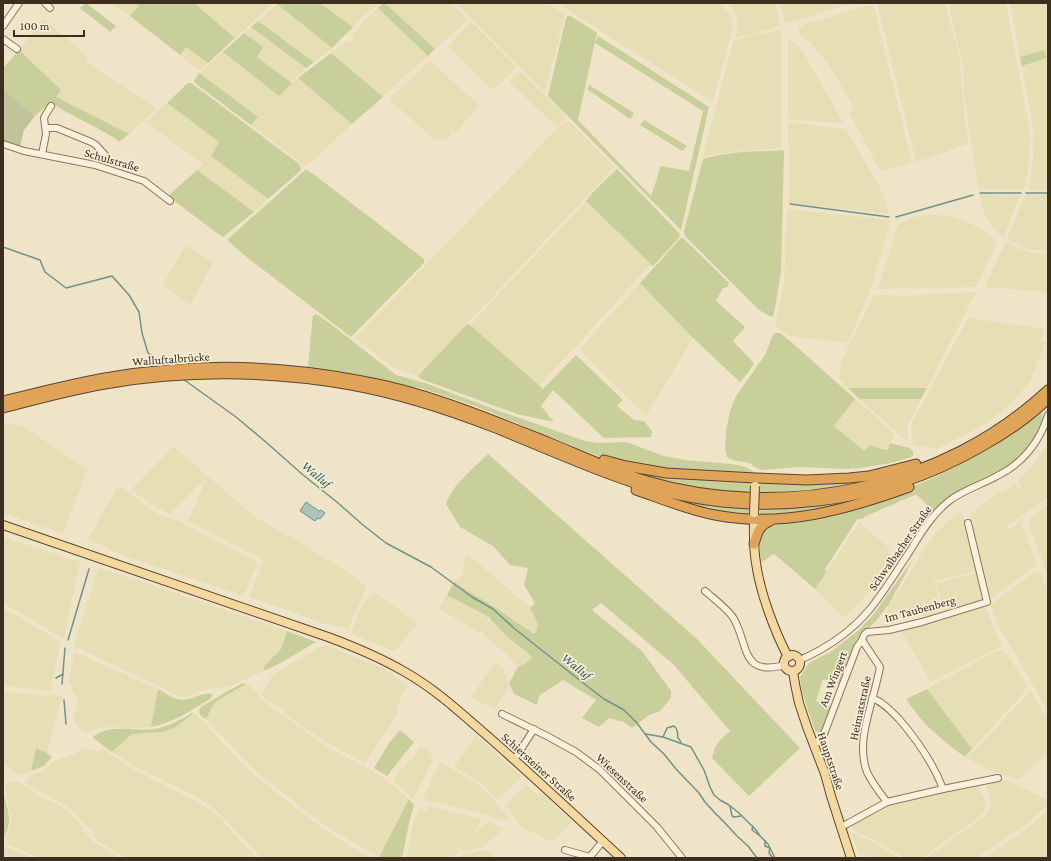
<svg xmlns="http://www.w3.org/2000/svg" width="1051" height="861" font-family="'Crimson Pro',serif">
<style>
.farmland{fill:#e6deb5}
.green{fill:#c9cf9b}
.cemetery{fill:#bfc49a}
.water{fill:#a9c4bc;stroke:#6f938a}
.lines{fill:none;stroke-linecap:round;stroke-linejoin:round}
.stream{stroke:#6f938a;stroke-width:1.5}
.minor-casing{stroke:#8d765c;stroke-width:8}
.major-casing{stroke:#5b4430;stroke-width:10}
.highway-casing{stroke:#5b4430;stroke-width:11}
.minor{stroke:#faf1dc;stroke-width:6}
.major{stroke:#f3d9a0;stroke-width:8}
.highway{stroke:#e0a458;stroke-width:9}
.major-bridge-casing{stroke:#5b4430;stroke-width:10;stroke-linecap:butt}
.major-bridge{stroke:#f3d9a0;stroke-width:8}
.labels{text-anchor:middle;stroke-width:3.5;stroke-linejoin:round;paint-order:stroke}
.street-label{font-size:12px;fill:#3d2e20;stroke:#f7eed8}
.water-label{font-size:13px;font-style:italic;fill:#2f5d5a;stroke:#f7eed8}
</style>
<rect width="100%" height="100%" fill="#f0e4c8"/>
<!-- farmland -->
<g class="farmland">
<polygon points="113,3 136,3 140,6 130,16 114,6 114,4"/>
<polygon points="194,3 274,3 235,38"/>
<polygon points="320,3 379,3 367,13 353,27"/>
<polygon points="385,3 452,3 464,16 466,21 435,49"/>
<polygon points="456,3 548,3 565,14 545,93"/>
<polygon points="557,3 720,3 731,17 733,27 713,102"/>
<polygon points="727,3 775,3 781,25 775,28 735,38 738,21 734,12"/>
<polygon points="780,3 851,3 785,24"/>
<polygon points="877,3 945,3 960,61 962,93 968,144 916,162"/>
<polygon points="948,3 1006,3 1029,127 1030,141 1028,171 1024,189 978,189 964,94 963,67 955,32"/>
<polygon points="1010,3 1048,3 1048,190 1028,190 1033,161 1034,135 1032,120 1022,66 1047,58 1044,50 1020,57"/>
<polygon points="277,4 332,48 314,62 258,21"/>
<polygon points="869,5 874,7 912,162 883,171 878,167 850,114 853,105 828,64 812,44 801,35 798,29 803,25"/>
<polygon points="378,8 428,56 414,69 412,69 383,97 331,53 348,40 351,42 354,38 353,35 362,23"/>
<polygon points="44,19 88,57 86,62 157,108 129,134 55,97 61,90 19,50"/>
<polygon points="473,23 517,67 493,90 448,46 469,24"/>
<polygon points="251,27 306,68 291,82 257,57 244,33"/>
<polygon points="781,30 781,148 731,152 703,156 733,41 748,36"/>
<polygon points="790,39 800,48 807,59 844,124 788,119 788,40"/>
<polygon points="186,46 208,63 199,70 180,55"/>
<polygon points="223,52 279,96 298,78 352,124 312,161 307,165 303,165 251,125 257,117 199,73"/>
<polygon points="430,61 480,106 465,121 455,134 452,132 447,140 435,140 389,99"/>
<polygon points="520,71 566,116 565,119 557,127 509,82"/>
<polygon points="167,103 219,142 211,156 268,199 254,212 197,170 203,164 145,122"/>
<polygon points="566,121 569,121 614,167 418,376 391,366 355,338 529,158 547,138"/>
<polygon points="788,122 846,129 879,186 887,206 889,214 789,203"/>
<polygon points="979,194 1021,195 1004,236 1003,236 1000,234 989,222 984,212"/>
<polygon points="1025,195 1048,195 1048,252 1028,249 1008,240 1008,236"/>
<polygon points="586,201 651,264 539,386 470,325"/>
<polygon points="787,209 891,220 872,285 857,322 847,343 789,336 775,325 784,285"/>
<polygon points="924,215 937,215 951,216 968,222 982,230 997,242 976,287 878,289 898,225 908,219"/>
<polygon points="1007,242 1011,245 1029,252 1048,254 1048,292 985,287 1005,244"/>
<polygon points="186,245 213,263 190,305 163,284"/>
<polygon points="640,283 693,338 646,416 580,349"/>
<polygon points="976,292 927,388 848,388 839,379 840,368 842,360 874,295 903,296"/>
<polygon points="968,318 1045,329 1040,341 1046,342 1031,379 1028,384 1021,392 1000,413 989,421 974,430 937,449 913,445 911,429 913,421"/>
<polygon points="855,399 895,434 890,443 888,450 881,449 870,445 864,452 833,426"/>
<polygon points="862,399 921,399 908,425 907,432 908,438 908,441 905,440 861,400"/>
<polygon points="12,424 23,426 87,469 63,534 3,513 3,425"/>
<polygon points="1048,444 1048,497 1007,526 1009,529 979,550 971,519 970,514 993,496 1008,489 1015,484 1018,489 1021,487 1018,481 1030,469"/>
<polygon points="173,446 255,517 273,528 307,546 322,557 344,569 367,587 347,631 344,627 325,624 249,597 264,560 188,521 207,477 170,514 159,509 131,490"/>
<polygon points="117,488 123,488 157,514 178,521 254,560 257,565 245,593 241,595 124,556 88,539"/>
<polygon points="1048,505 1048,581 1044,565 1028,524 1031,517"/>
<polygon points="959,513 961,513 966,521 977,570 934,581 941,610 931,614 932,617 924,620 922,615 887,623 885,613 901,588 923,551 935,534 945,524 956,514"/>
<polygon points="1022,520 1022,525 1036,561 1036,564 1034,567 992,598 989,596 978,552"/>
<polygon points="859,523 889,548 888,551 895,559 860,602 843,618 815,589"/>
<polygon points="3,537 80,562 64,639 3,603"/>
<polygon points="469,555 530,608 538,625 537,631 534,634 502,612 454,582 463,573 465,556"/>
<polygon points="99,569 103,569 287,631 281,649 266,664 263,671 231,686 224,688 216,688 208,689 188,696 183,697 179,696 74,646 74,644 97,572"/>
<polygon points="1036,571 1038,571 1042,575 1048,594 1048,712 1011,646 998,626 990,605"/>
<polygon points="977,573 984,600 949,610 948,609 944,610 936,583"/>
<polygon points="373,592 418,623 396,650 392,650 356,636 351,633 362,605"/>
<polygon points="447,595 489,617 483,630 491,619 505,635 524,650 532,657 526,663 518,667 503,651 484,636 483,634 483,631 479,633 439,608"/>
<polygon points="982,607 986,609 1002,646 931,682 903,634 902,632 904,629"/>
<polygon points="3,608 61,642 50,691 3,686"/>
<polygon points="325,645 383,668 408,685 403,693 397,708 397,715 365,763 333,746 305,728 283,712 284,710 265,699 262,694 273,674"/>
<polygon points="1002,650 1007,655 1024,680 1026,684 1026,688 1022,695 972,749 927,689 993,653"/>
<polygon points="74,652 158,689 151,727 141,728 108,727 101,728 88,733 80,729 73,721 77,702 77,699 69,681"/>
<polygon points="495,662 497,663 503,669 509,686 495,709 481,703 471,697"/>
<polygon points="246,684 249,684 261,698 274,709 299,727 331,749 376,773 388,781 409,799 379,857 338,834 322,823 261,776 206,719 214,703"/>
<polygon points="3,692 62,696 47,753 36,748 31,771 19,775 3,763"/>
<polygon points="1030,692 1032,692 1040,708 1048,719 1048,751 1021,778 1018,779 994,772 972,761 968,757"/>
<polygon points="194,713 198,716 247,769 258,778 322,828 351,847 372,858 261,858 221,815 212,807 200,799 134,766 112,752 132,734 163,732 174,728"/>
<polygon points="476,735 502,758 521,776 498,800 480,782 454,767"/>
<polygon points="82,748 98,752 102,748 131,768 199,803 220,817 240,841 257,858 127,858 99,842 94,837 96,832 84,824 72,810 65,805 42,793 25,783 29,777 44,770 49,765 54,761 76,753"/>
<polygon points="419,748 428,749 432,755 431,757 433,760 413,799 403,789 393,781 397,774 404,767 405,767 409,760 411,761"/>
<polygon points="440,762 463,775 477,784 496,801 495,803 509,817 506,821 478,812 439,803 439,802 422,801"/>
<polygon points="1006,780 1048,800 1048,804 1023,827 976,858 926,858 985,816 991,806 991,802 986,785"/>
<polygon points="8,782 19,782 37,795 55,803 70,812 77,820 90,839 120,858 38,858 6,843 6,840 10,829 11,816 5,788 6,785"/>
<polygon points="526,785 537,795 541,792 572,822 552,842 521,827 518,824 514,816 505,805"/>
<polygon points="978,786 986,805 984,812 975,820 951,836 922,858 904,858 874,840 855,832 852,826 853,824 883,807 892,804 904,801"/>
<polygon points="429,806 481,819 478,828 463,841 458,853 448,858 407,858 413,823 419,809 427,811"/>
<polygon points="1048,810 1048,858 990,858 989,855 1025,830"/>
<polygon points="489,821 503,829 483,847 468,850 460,853 463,842"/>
<polygon points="851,832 876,844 900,858 877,858 858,853"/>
<polygon points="3,846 20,852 31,858 3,858"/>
<polygon points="484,850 488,851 496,858 455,858 466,853"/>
</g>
<!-- green -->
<g class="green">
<polygon points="86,3 116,26 110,32 80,8"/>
<polygon points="136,3 194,3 235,38 208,63 186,47 180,55 130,16 139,6"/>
<polygon points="279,3 320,3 353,27 332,48 277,4"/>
<polygon points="383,3 385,3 435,49 428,56 378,8"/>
<polygon points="568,16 571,16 597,33 578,120 651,196 661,166 689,171 703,111 595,43 598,36 709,107 681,230 548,96 566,18"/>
<polygon points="258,21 314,62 306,68 251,27"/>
<polygon points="244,33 263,47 257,57 292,83 279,96 223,52"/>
<polygon points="19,50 61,90 56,97 129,134 119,142 115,138 50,103 35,116 3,89 3,68"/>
<polygon points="1044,50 1047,58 1022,66 1020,57"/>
<polygon points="331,53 383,97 352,124 298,78"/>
<polygon points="199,73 258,117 251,125 195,83 194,80"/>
<polygon points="188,83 192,83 194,85 299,164 301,168 300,171 268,199 211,156 219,142 167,103"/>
<polygon points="589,85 634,113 630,119 587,89"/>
<polygon points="644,120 687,146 682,151 640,125"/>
<path d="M783 150 784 152 781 272 774 314 772 317 769 316 759 310 685 236 684 231 703 159C728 151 756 152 783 150Z"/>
<polygon points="617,169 679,233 680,235 678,239 653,266 586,201 594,191"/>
<polygon points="197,170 254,212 223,237 214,231 168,196"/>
<polygon points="305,170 307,170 316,176 424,259 424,263 351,337 249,259 228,241 229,238"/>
<polygon points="681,238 683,238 729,283 728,287 723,288 716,301 745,327 733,341 754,363 747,374 740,382 693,338 640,283"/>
<polygon points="316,314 328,322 396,375 400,376 428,384 488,407 585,441 599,443 623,442 629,443 664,456 685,460 732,464 746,467 753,471 753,474 684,472 602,457 587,452 475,406 430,391 420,388 408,387 369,378 308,367 312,323 313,316"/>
<polygon points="467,324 470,325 543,389 576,355 623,400 617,406 634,420 644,421 652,431 651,437 604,438 553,390 541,406 554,422 517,414 421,379 418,376"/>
<polygon points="775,333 780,333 789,340 855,399 834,426 864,451 870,445 881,449 888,450 890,443 909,448 913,451 913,456 911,457 891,463 861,468 845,469 799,467 761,470 756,468 751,464 745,462 732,460 727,457 726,454 725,449 726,431 730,411 736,396 765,355 773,335"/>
<polygon points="848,388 927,388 921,399 862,399 861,400"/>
<path d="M1043 412 1042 421 1041 427 1028 447 1018 458 1000 470 964 487 948 498 934 510 904 554 899 552 901 549 930 508 917 495 912 496 864 517 863 519H858L856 521 825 569 826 573 815 589 774 554 762 562 760 561C759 547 759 538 766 525L902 491C937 477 971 460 1002 441 1016 432 1029 422 1043 412Z"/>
<path d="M488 454 697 639 800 748 749 796 712 758 715 748 720 740 730 731 673 664 601 603 592 610 642 651 671 691V698L660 711 649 715 632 728 624 722 609 718 599 727 582 718 596 700 563 680 539 696 537 705 514 694 509 683 518 667 526 663 532 657 524 650 505 635 489 617 447 595 454 582 502 612 534 634C542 627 534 616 530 608L535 603 524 585 528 568 510 565 493 546 460 527 446 504C451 486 475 467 488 454Z"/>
<polygon points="627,470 750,482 752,484 752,494 701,489 655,479"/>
<path d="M886 476C856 483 826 489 794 491 783 492 771 492 760 492V484L762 482Z"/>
<polygon points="630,484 751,507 751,514 749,516 711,511"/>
<polygon points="906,486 810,513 760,515 760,507"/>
<polygon points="914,558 889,604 876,621 857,639 840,685 823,679 816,701 832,707 822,733 817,736 802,692 800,677 809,663 832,651 859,630 873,615"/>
<polygon points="287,631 316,642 277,665 263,671 266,664 281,649"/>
<polygon points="243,683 246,684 214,703 206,719 200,715 199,710 201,707 226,692"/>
<path d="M158 689C165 693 174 699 182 700 192 700 204 691 213 694L210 699C191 710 173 723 151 727Z"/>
<path d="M927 689 972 749 965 757C954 749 943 741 933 731 922 722 914 710 906 699Z"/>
<path d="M192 713H194L174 728 163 732 132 734 112 752 93 738V737C110 723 134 732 154 729 168 727 180 720 192 713Z"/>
<polygon points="400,730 414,742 387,776 374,768 389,743"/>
<polygon points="36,748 47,753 52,757 44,766 31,771"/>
<path d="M3 789C6 809 15 820 3 839Z"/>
<polygon points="409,799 414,805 409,823 402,858 380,858 379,857"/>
</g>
<!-- cemetery -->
<polygon class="cemetery" points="3,89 35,116 24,130 20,146 3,141"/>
<!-- water -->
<polygon class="water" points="306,502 319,511 321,510 325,513 320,519 318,518 315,521 300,511"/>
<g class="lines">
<!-- stream -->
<g class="stream">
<polyline points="980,193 1021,193"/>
<polyline points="1026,193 1048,193"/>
<polyline points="790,204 889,217"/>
<polyline points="896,217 973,195"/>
<polyline points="3,247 40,260 45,272 66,288 112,276 129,295 139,312 142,333 148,353 165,366"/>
<polyline points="183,379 236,417 267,443 302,474 338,503 363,525 386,543 431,567 472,597 493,609 515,629 587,686 604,699 624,710 637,723 651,742 664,754 676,769 699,793 705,802 715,813 725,823 737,836 748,846 757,858"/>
<polyline points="68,640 89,569"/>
<polyline points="56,678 63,674"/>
<polyline points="62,684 65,648"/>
<polyline points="64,700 66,724"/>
<polyline points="646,734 663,737 691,747 704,770 710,787 714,795 720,800 729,805 739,813 756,830 760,836 768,844 775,858"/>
<path d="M663 737 667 728 674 726C679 730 677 733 678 738 679 739 681 742 681 743"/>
<polyline points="730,806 732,816 734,817 741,816"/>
<polyline points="753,826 752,830 759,835"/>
<polyline points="765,841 765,846 770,848 769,853 772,857 774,858"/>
</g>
<!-- minor casing -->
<g class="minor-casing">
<g id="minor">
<polyline points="45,3 50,8"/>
<polyline points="3,26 19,3"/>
<polyline points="3,39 17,49"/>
<polyline points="46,128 57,128 91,142 96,145 106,156"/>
<polyline points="3,144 24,151 95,165 144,181 170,201"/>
<polyline points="42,154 46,134 44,118 46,114 51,106"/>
<path d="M705 591C714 599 728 609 734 619 749 646 741 677 785 665"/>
<path d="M862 640 880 667C878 678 875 689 872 700 866 723 858 748 867 772 872 783 880 793 887 802"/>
<path d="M800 660C827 648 851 632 870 609 884 592 896 572 908 554 920 535 931 515 949 501 963 490 981 485 997 476 1022 464 1040 442 1048 415"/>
<path d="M872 698C883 702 891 711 899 719 917 740 933 762 943 789"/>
<polyline points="502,714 547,736 576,752 599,769 657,827 682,858"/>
<polyline points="814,746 824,734 857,647 862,640 864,635 867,632 889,630 922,622 987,602 968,523"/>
<polyline points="516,757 534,729"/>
<polyline points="840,827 847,824 887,802 943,789 998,778"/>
<polyline points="565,850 590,857"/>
<polyline points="589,858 603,841"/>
</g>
</g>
<!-- major casing -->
<g class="major-casing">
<g id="major">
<path d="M754 513C754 530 753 546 756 563 760 592 774 630 788 657"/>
<path d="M3 525 328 637C355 647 381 658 405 672 437 690 464 716 491 739 535 778 578 818 621 858"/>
<circle cx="792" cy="663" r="8"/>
<polyline points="793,671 795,684 799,703 807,727 825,774 831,796 851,858"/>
</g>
</g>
<!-- highway casing -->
<g class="highway-casing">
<g id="highway">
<path d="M3 401C37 393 71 384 105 378 190 363 277 364 362 381 429 393 487 418 550 443 582 456 614 471 647 481 784 521 943 488 1048 390"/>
<path d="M3 408C37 399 70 390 105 384 186 370 270 371 351 385 400 394 447 409 493 427 544 447 594 471 647 487 759 520 880 505 981 447 1005 434 1028 418 1048 399"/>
<polyline points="604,460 626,466 666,473 755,478 807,480 849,478 869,476 916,464"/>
<path d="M636 490C662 499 688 510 715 515 782 528 846 510 909 487"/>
<path d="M754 544C757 534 759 525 770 521"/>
</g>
</g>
<!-- minor -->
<use href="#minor" class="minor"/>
<!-- major -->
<use href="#major" class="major"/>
<!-- highway -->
<use href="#highway" class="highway"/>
<!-- major-bridge casing -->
<g class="major-bridge-casing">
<polyline id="major-bridge" points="754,513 755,486"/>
</g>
<!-- major-bridge -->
<use href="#major-bridge" class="major-bridge"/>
</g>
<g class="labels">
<!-- street labels -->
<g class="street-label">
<text transform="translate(112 160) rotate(16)" y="4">Schulstraße</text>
<text transform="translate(171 359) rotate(-4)" y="4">Walluftalbrücke</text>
<text transform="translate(900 548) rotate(-55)" y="4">Schwalbacher Straße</text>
<text transform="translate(920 609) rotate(-15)" y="4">Im Taubenberg</text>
<text transform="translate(833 679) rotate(-69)" y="4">Am Wingert</text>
<text transform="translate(860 708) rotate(-78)" y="4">Heimatstraße</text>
<text transform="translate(831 761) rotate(71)" y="4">Hauptstraße</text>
<text transform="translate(539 767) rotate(42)" y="4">Schiersteiner Straße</text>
<text transform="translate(622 778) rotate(43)" y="4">Wiesenstraße</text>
</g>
<!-- water labels -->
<g class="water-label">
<text transform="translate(317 474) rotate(40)" y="5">Walluf</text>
<text transform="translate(577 666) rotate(39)" y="5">Walluf</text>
</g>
</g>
<!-- border -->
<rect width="1051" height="861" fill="none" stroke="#3d2e20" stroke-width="8"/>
<!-- scale -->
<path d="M14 30v6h70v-6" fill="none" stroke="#3d2e20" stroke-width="2"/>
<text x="20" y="30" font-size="12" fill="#3d2e20" stroke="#f7eed8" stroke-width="3" paint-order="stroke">100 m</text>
</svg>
